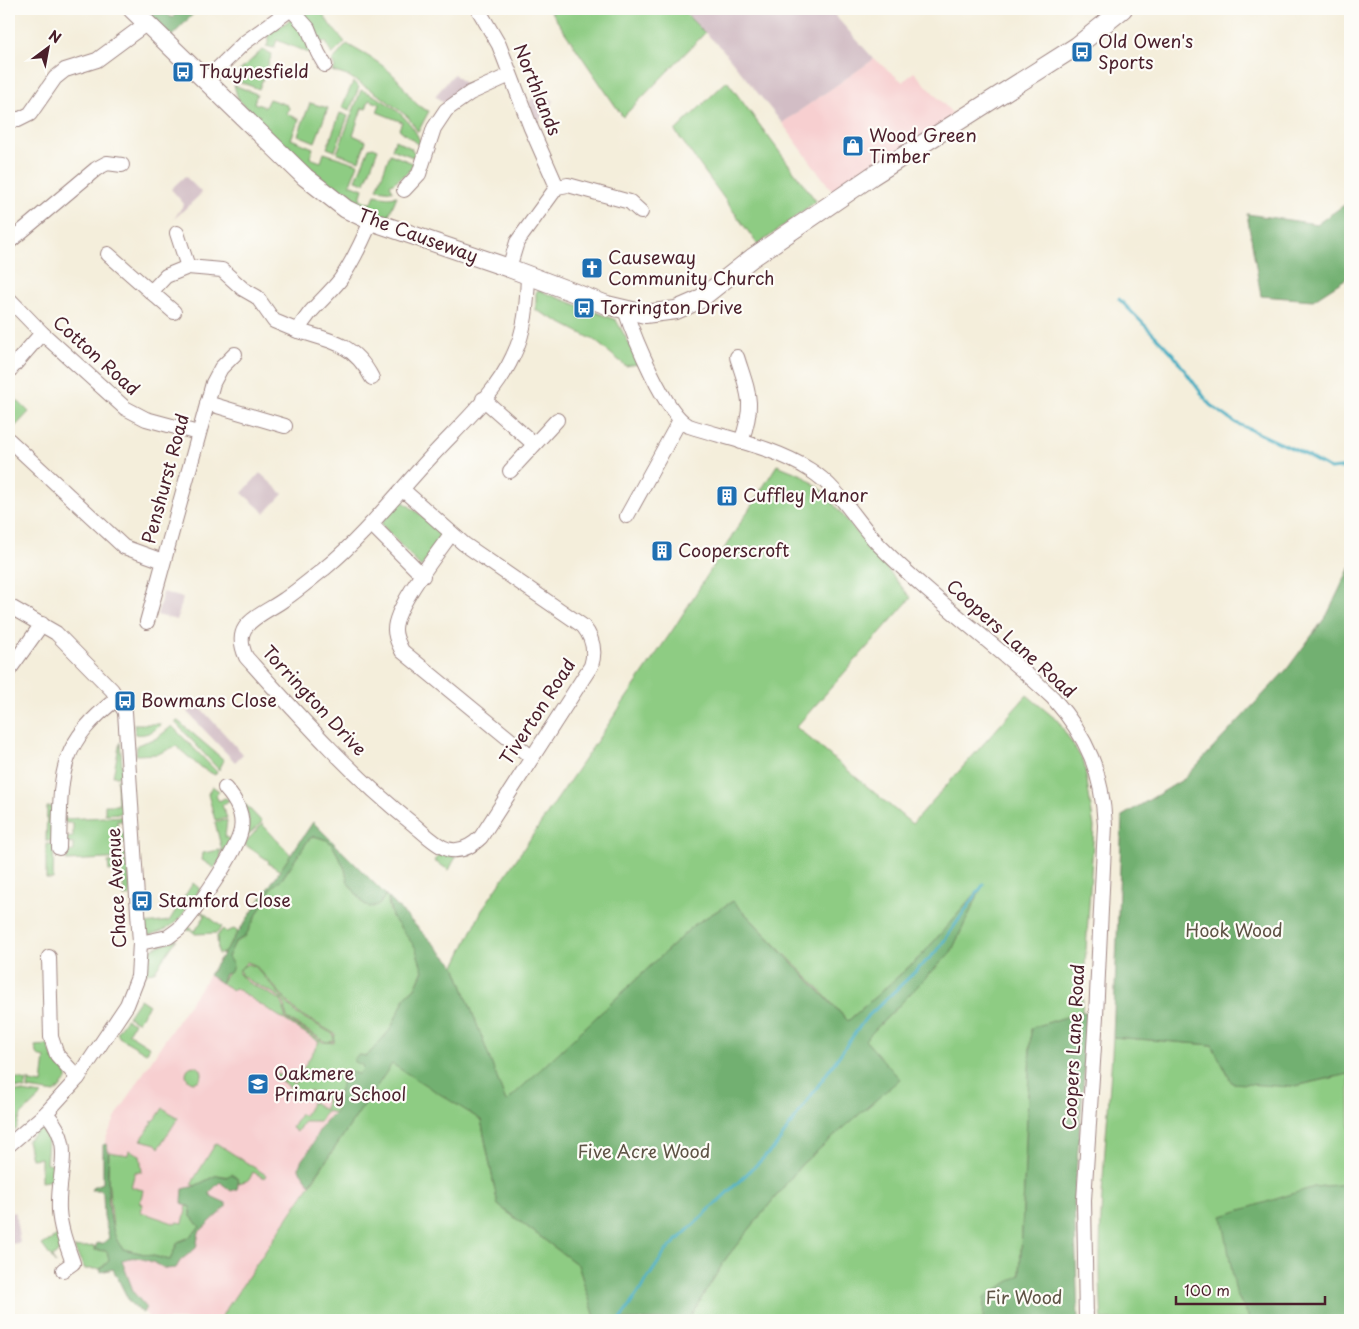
<svg xmlns="http://www.w3.org/2000/svg" width="1359" height="1329" font-family="'Playpen Sans',sans-serif">
<style>
.built{fill:#f7cfd0}
.industrial{fill:#d2bdc5}
.green{fill:#8ecc83;stroke:#6c7657;fill-rule:evenodd}
.forest{fill:#72b071;stroke:#5e684e}
.lines{fill:none;stroke-linecap:round;stroke-linejoin:round}
.stream{stroke:#42acc1;stroke-width:3}
.minor-casing{stroke:#9f8683;stroke-width:16}
.major-casing{stroke:#9f8683;stroke-width:20}
.minor{stroke:#fff;stroke-width:14}
.major{stroke:#fff;stroke-width:18}
.labels{text-anchor:middle;stroke-width:4.5;stroke-linejoin:round;paint-order:stroke}
.poi-label{font-size:18px;fill:#4a1f2b;stroke:#fdfcf7;text-anchor:start}
.street-label{font-size:18px;fill:#4a1f2b;stroke:#fdfcf7}
.park-label{font-size:18px;fill:#5e5345;stroke:#fdfcf7}
</style>
<rect width="100%" height="100%" fill="#fdfcf7"/>
<filter id="ink" filterUnits="userSpaceOnUse"><feTurbulence type="fractalNoise" baseFrequency=".02" numOctaves="2"/><feDisplacementMap in="SourceGraphic" scale="10" xChannelSelector="R" yChannelSelector="G"/><feConvolveMatrix kernelMatrix="1 2 1 2 8 2 1 2 1" color-interpolation-filters="sRGB"/></filter>
<filter id="wash" filterUnits="userSpaceOnUse"><feTurbulence type="fractalNoise" baseFrequency=".0096" numOctaves="4" result="noise"/><feDisplacementMap in="SourceGraphic" scale="20" xChannelSelector="R" yChannelSelector="G"/><feGaussianBlur stdDeviation="1.12" result="paint"/><feColorMatrix in="noise" values="0 0 0 0 0 0 0 0 0 0 0 0 0 0 0 0 0 1.4 0 .05"/><feComposite in="paint" operator="in"/></filter>
<g filter="url(#wash)">
<rect width="100%" height="100%" fill="#f4eedb"/>
<!-- built -->
<g class="built">
<polygon points="874,59 903,82 914,72 952,113 948,121 833,192 782,123"/>
<polygon points="313,822 455,966 370,1098 219,1320 150,1320 128,1287 110,1244 103,1199 105,1140 116,1117 158,1050"/>
</g>
<!-- industrial -->
<g class="industrial">
<polygon points="681,9 829,9 874,59 782,123 723,50"/>
<polygon points="454,74 468,87 446,105 435,96"/>
<polygon points="538,89 554,101 537,123 529,102"/>
<polygon points="185,176 202,193 174,219 184,204 171,189"/>
<polygon points="260,473 283,494 265,513 242,493"/>
<polygon points="163,592 183,598 177,620 157,615"/>
<polygon points="195,702 243,754 235,762 187,712"/>
<polygon points="15,1212 20,1243 9,1244 9,1213"/>
</g>
<!-- green -->
<g class="green">
<polygon points="303,9 320,9 330,25 345,42 332,55 326,42 320,42 302,14"/>
<polygon points="549,9 681,9 705,33 623,117"/>
<polygon points="290,20 303,31 311,54 277,40 274,48 266,46 268,44 268,34"/>
<path d="M347 44C365 55 385 64 399 81 408 92 414 107 429 111L418 132 408 117 382 97 350 77 332 71 335 68 332 61Z"/>
<polygon points="262,50 272,54 259,89 231,79"/>
<polygon points="727,81 816,201 758,245 675,131"/>
<polygon points="353,82 359,87 350,110 342,107"/>
<path d="M234 85 257 94 254 103 265 107 269 99 287 105 289 108 287 114 299 119 291 139 313 148 310 158 321 162 324 153 358 164 350 184 363 189 360 199 371 204 375 195 388 197 397 196 388 217C326 196 283 144 238 99Z"/>
<path d="M361 90C386 99 416 121 422 148L399 129 402 122 377 112 380 104 369 100 366 109 362 108 353 135 366 141 359 161 337 153Z"/>
<polygon points="310,103 328,108 315,142 298,135"/>
<polygon points="340,113 348,116 335,151 327,148"/>
<polygon points="395,140 411,148 418,159 392,149"/>
<polygon points="373,147 378,149 365,183 356,180 369,148"/>
<polygon points="390,154 415,164 407,173 390,185 393,191 377,189"/>
<polygon points="538,290 616,320 639,361 638,364 626,366 594,340 536,310 536,292"/>
<polygon points="9,392 29,412 10,432 9,431"/>
<polygon points="777,465 802,475 822,490 911,598 796,727 912,824 1027,695 1058,721 1084,762 1094,827 1082,1012 1031,1028 1020,1275 1078,1320 688,1320 727,1257 802,1164 899,1079 865,1040 951,952 982,887 921,956 848,1021 816,986 733,901 694,925 506,1103 455,966 483,908 674,628"/>
<polygon points="401,500 441,530 443,536 421,567 382,525 382,522"/>
<polygon points="178,721 224,760 219,770 175,722"/>
<path d="M134 724H161C154 732 145 736 135 734Z"/>
<polygon points="172,726 217,772 215,775 200,767 176,746 158,754 136,755 137,745 157,738"/>
<polygon points="120,742 123,776 113,776"/>
<polygon points="117,779 123,779 125,813 105,814 105,805 118,805"/>
<polygon points="212,786 219,791 216,796 219,801 225,798 230,800 222,805 227,818 215,820 208,794"/>
<polygon points="244,803 262,822 245,838 249,819"/>
<polygon points="47,807 54,807 54,841 46,841"/>
<polygon points="125,816 125,821 117,821 118,832 126,832 127,842 119,844 119,854 127,854 127,858 66,861 68,852 74,851 74,844 65,843 65,838 73,837 73,823 66,823 63,819"/>
<polygon points="227,820 225,837 233,841 224,859 215,822"/>
<polygon points="262,824 291,855 280,871 268,863 269,861 244,844"/>
<path d="M314 836 327 840 332 844 345 869 348 883 365 905 374 907 386 895 388 897C388 922 406 929 416 948 419 955 421 963 423 970L415 988 406 996 390 1030 367 1056 359 1055 364 1069 358 1074 344 1072 335 1113 326 1111 320 1121H304L297 1132 292 1128 300 1114 304 1116 312 1102 325 1110 326 1099 310 1090 305 1098 273 1075 275 1072 294 1084 319 1042 235 988 233 990 221 983 233 966 228 957 235 942 245 937 271 888 282 879 309 839ZM247 962 255 965 298 1013 335 1034 334 1043 323 1042 286 1019 281 1000 247 982 239 974V970Z"/>
<polygon points="46,844 54,844 53,879 46,879"/>
<polygon points="220,850 221,859 214,868 202,860 203,853"/>
<polygon points="439,854 456,857 449,870 434,861"/>
<polygon points="128,861 130,896 124,897 122,870 109,871 108,862"/>
<path d="M193 883 200 889C185 911 178 929 149 935L146 932 145 924 169 921Z"/>
<polygon points="201,911 222,927 217,933 195,934 192,931 187,930 189,927 195,931 205,916"/>
<polygon points="223,929 226,932 234,929 238,932 224,953 218,954 217,936"/>
<polygon points="177,939 154,972 145,973 148,950"/>
<path d="M247 964 255 966 297 1014 333 1034 334 1041 326 1042 288 1019C284 1013 286 1005 282 1000 276 992 251 984 241 975L240 969Z"/>
<polygon points="140,999 149,1005 137,1022 128,1017"/>
<polygon points="126,1019 134,1023 128,1033 150,1047 146,1053 119,1037 117,1032"/>
<path d="M1113 1037 1212 1045 1291 1087 1349 1074 1350 1184 1314 1187 1236 1293 1250 1320H1102C1095 1226 1108 1131 1113 1037Z"/>
<polygon points="48,1045 53,1059 67,1075 67,1080 55,1093 28,1089 29,1080 30,1082 42,1084 45,1058 38,1056 35,1046"/>
<polygon points="392,1063 481,1120 498,1205 578,1265 596,1320 219,1320"/>
<circle cx="194" cy="1074" r="8"/>
<polygon points="9,1077 27,1081 25,1089 9,1087"/>
<polygon points="9,1090 42,1095 21,1115 16,1130 9,1129 11,1120"/>
<polygon points="163,1108 178,1118 159,1148 156,1144 141,1140 153,1122 151,1121 155,1120"/>
<polygon points="44,1126 51,1126 57,1139 48,1140 46,1164 56,1165 54,1180 41,1182 41,1158 31,1159 27,1140"/>
<polygon points="216,1143 266,1175 264,1178 253,1172 249,1180 239,1183 237,1178 217,1175 195,1186 191,1184"/>
<polygon points="129,1150 140,1155 142,1172 135,1172 131,1187 143,1190 140,1203 143,1204 141,1212 176,1224 177,1222 183,1223 187,1206 191,1207 190,1215 200,1227 188,1238 178,1242 170,1260 123,1249 114,1238 108,1178 109,1152 128,1155"/>
<polygon points="57,1236 65,1259 60,1251 52,1257 56,1264 42,1245"/>
<polygon points="95,1246 95,1250 107,1251 109,1261 100,1269 85,1269 74,1248"/>
</g>
<!-- forest -->
<g class="forest">
<polygon points="142,9 161,9 172,18 180,9 198,9 171,37"/>
<polygon points="1350,201 1350,276 1313,300 1261,296 1247,214 1317,224"/>
<polygon points="1350,567 1350,1079 1348,1074 1291,1087 1232,1083 1212,1045 1113,1037 1122,816 1184,779 1287,669 1327,615"/>
<polygon points="313,822 386,895 379,905 370,907 365,905 348,883 345,869 332,844 327,840 314,836 309,839 282,879 271,888 245,937 235,942 228,957 233,965 231,972 225,974 221,983 209,975"/>
<path d="M983 885 951 952 865 1040 900 1079 802 1164 727 1257 688 1320H596L578 1265 498 1205 481 1120 392 1064 310 1184 299 1169C300 1159 305 1157 310 1149 317 1135 321 1122 335 1113L342 1080H349L350 1072 358 1074 363 1069 362 1065 354 1062V1058L359 1055 367 1056 390 1030 406 996 415 988 423 971 415 947 392 917 388 897 455 966 506 1102 694 925 733 901 848 1021 921 956Z"/>
<polygon points="1082,1012 1089,1012 1074,1197 1078,1320 983,1320 984,1297 1020,1275 1031,1028"/>
<path d="M106 1144C111 1154 107 1167 108 1178 108 1199 109 1234 123 1249L170 1260 178 1242 188 1238 200 1227 190 1215 191 1207 182 1203 183 1189 195 1186 217 1175 226 1177 232 1174C238 1178 239 1182 237 1189L231 1191 220 1182 209 1193 211 1196 226 1203V1207L199 1232 196 1248 180 1261 176 1268 165 1269C156 1262 132 1253 122 1261L134 1293 146 1307 143 1313 130 1303 113 1269 101 1272 100 1269 109 1261 107 1251 95 1250 97 1243 102 1244 109 1238 104 1216 103 1193 101 1190H91L93 1187 103 1183V1145Z"/>
<polygon points="1350,1184 1350,1320 1250,1320 1236,1293 1222,1216 1314,1187"/>
</g>
<g class="lines">
<!-- stream -->
<g class="stream">
<polyline points="1119,299 1172,353 1210,405 1236,423 1298,451 1330,469 1350,467"/>
<polyline points="620,1320 666,1251 775,1147 865,1019 937,951 983,885"/>
</g>
</g>
</g>
<g filter="url(#ink)">
<g class="lines">
<!-- minor casing -->
<g class="minor-casing">
<g id="minor">
<polyline points="478,9 499,45 531,128 557,187"/>
<polyline points="206,80 244,43 291,9 308,28 318,53 325,65"/>
<polyline points="9,116 18,120 30,114 55,78 65,70 97,60 147,23"/>
<polyline points="404,190 419,174 434,128 446,110 470,93 510,75"/>
<polyline points="9,242 96,169 107,163 122,165"/>
<polyline points="108,254 151,292 166,276 188,267 177,233"/>
<path d="M188 267 222 270 243 289 257 297 274 321 298 331C308 310 326 298 340 280 353 262 362 242 371 221"/>
<polyline points="509,268 517,242 557,187 568,185 630,202 641,212"/>
<polyline points="151,292 174,312"/>
<polyline points="9,299 42,333 125,408 146,419 198,433"/>
<path d="M625 310C634 337 665 414 689 426 729 439 774 447 810 470 839 488 856 521 879 545 933 600 997 645 1053 698 1088 738 1102 772 1105 825L1096 1016 1084 1200 1086 1320"/>
<path d="M298 331C332 340 355 345 372 378"/>
<path d="M737 357C749 395 755 403 741 442"/>
<polyline points="9,371 42,333"/>
<polyline points="483,399 534,444"/>
<polyline points="207,403 285,426"/>
<polyline points="9,440 124,547 163,561"/>
<polyline points="510,471 557,420"/>
<path d="M402 489 464 544 583 626C592 637 596 651 591 666L481 837C472 846 460 853 447 849 435 845 423 832 413 824 351 775 299 716 246 657 242 648 239 637 245 628 253 616 273 608 285 599 298 590 311 579 324 569 363 537 395 496 429 459 458 427 495 396 513 356 526 330 527 304 528 275"/>
<polyline points="627,516 680,420"/>
<polyline points="371,524 423,576"/>
<path d="M451 534C437 554 394 608 395 630 395 638 399 644 402 651L531 757"/>
<polyline points="9,606 56,633 112,690 125,712 140,943 138,977 127,1005 78,1078 46,1113 9,1145"/>
<polyline points="147,622 213,383 221,368 235,354"/>
<polyline points="9,670 42,624"/>
<path d="M59 848C61 776 56 745 118 698"/>
<path d="M140 943 168 937 179 929C196 910 236 854 241 830 244 814 235 799 225 788"/>
<polyline points="49,957 51,1037 57,1055 78,1078"/>
<path d="M46 1113C76 1146 57 1170 59 1210 60 1228 67 1246 73 1263L63 1270"/>
</g>
</g>
<!-- major casing -->
<g class="major-casing">
<polyline id="major" points="132,9 305,177 346,209 371,221 509,268 607,305 645,314 676,310 699,300 752,258 872,176 1077,46 1123,9"/>
</g>
<!-- minor -->
<use href="#minor" class="minor"/>
<!-- major -->
<use href="#major" class="major"/>
</g>
</g>
<!-- icons -->
<defs>
<g id="bus-square" transform="scale(1.125)"><rect x="-9" y="-9" width="18" height="18" rx="4" fill="#1f6fb2" stroke="#fdfcf7"/><path d="M-5-6H5V4H4V6H2V4H-2V6H-4V4H-5ZM-3.5-4V0h7V-4ZM-3.5 1.2v1.5H-2V1.2ZM2 1.2v1.5H3.5V1.2Z" fill="#fff"/></g>
<g id="shop-square" transform="scale(1.125)"><rect x="-9" y="-9" width="18" height="18" rx="4" fill="#1f6fb2" stroke="#fdfcf7"/><path d="M-5-2.5h2.3a2.7 3.5 0 0 1 5.4 0H5L5.5 6h-11ZM-1.5-2.5h3a1.5 2.3 0 0 0-3 0Z" fill="#fff"/></g>
<g id="church-square" transform="scale(1.125)"><rect x="-9" y="-9" width="18" height="18" rx="4" fill="#1f6fb2" stroke="#fdfcf7"/><path d="M-1.2-6h2.4v3.5h3.3v2.4h-3.3V6h-2.4V-.1h-3.3v-2.4h3.3Z" fill="#fff"/></g>
<g id="building-square" transform="scale(1.125)"><rect x="-9" y="-9" width="18" height="18" rx="4" fill="#1f6fb2" stroke="#fdfcf7"/><path d="M-4-6H4V6H1V3H-1V6H-4ZM-2.5-4.3h1.7v1.8h-1.7ZM.8-4.3h1.7v1.8H.8ZM-2.5-1h1.7V.8h-1.7ZM.8-1h1.7V.8H.8Z" fill="#fff"/></g>
<g id="school-square" transform="scale(1.125)"><rect x="-9" y="-9" width="18" height="18" rx="4" fill="#1f6fb2" stroke="#fdfcf7"/><path d="M0-5L7-2L0 1L-7-2ZM-4 1L0 2.5L4 1V4Q0 6-4 4Z" fill="#fff"/></g>
</defs>
<g fill-rule="evenodd">
<use href="#bus-square" x="1082" y="52"/>
<use href="#bus-square" x="183" y="72"/>
<use href="#shop-square" x="853" y="146"/>
<use href="#church-square" x="592" y="268"/>
<use href="#bus-square" x="584" y="308"/>
<use href="#building-square" x="727" y="496"/>
<use href="#building-square" x="662" y="551"/>
<use href="#bus-square" x="125" y="701"/>
<use href="#bus-square" x="142" y="901"/>
<use href="#school-square" x="258" y="1084"/>
</g>
<g class="labels">
<!-- poi labels -->
<g class="poi-label">
<text x="1098" y="48">Old Owen's<tspan x="1098" dy="21">Sports</tspan></text>
<text x="199" y="78">Thaynesfield</text>
<text x="869" y="142">Wood Green<tspan x="869" dy="21">Timber</tspan></text>
<text x="608" y="264">Causeway<tspan x="608" dy="21">Community Church</tspan></text>
<text x="600" y="314">Torrington Drive</text>
<text x="743" y="502">Cuffley Manor</text>
<text x="678" y="557">Cooperscroft</text>
<text x="141" y="707">Bowmans Close</text>
<text x="158" y="907">Stamford Close</text>
<text x="274" y="1080">Oakmere<tspan x="274" dy="21">Primary School</tspan></text>
</g>
<!-- street labels -->
<g class="street-label">
<text transform="translate(537 90) rotate(68)" y="6">Northlands</text>
<text transform="translate(418 236) rotate(20)" y="6">The Causeway</text>
<text transform="translate(96 356) rotate(42)" y="6">Cotton Road</text>
<text transform="translate(166 479) rotate(-75)" y="6">Penshurst Road</text>
<text transform="translate(1011 639) rotate(42)" y="6">Coopers Lane Road</text>
<text transform="translate(314 701) rotate(47)" y="6">Torrington Drive</text>
<text transform="translate(538 712) rotate(-57)" y="6">Tiverton Road</text>
<text transform="translate(117 888) rotate(-93)" y="6">Chace Avenue</text>
<text transform="translate(1074 1047) rotate(-87)" y="6">Coopers Lane Road</text>
</g>
<!-- park labels -->
<g class="park-label">
<text x="1234" y="937">Hook Wood</text>
<text x="644" y="1158">Five Acre Wood</text>
<text x="1024" y="1304">Fir Wood</text>
</g>
</g>
<!-- margin -->
<rect width="1359" height="1329" fill="none" stroke="#fdfcf7" stroke-width="30"/>
<!-- north arrow -->
<g transform="translate(48 48) rotate(32)" stroke="#fdfcf7" stroke-width="4" paint-order="stroke">
<path d="M0-4L9 19L0 12L-9 19Z" fill="#4a1f2b"/>
<text y="-8" font-size="14" font-weight="bold" text-anchor="middle" fill="#4a1f2b">N</text>
</g>
<!-- scale -->
<path d="M1176 1296v8h149v-8" fill="none" stroke="#4a1f2b" stroke-width="2.5"/>
<text x="1184" y="1296" font-size="15" fill="#4a1f2b" stroke="#fdfcf7" stroke-width="4" paint-order="stroke">100 m</text>
</svg>
